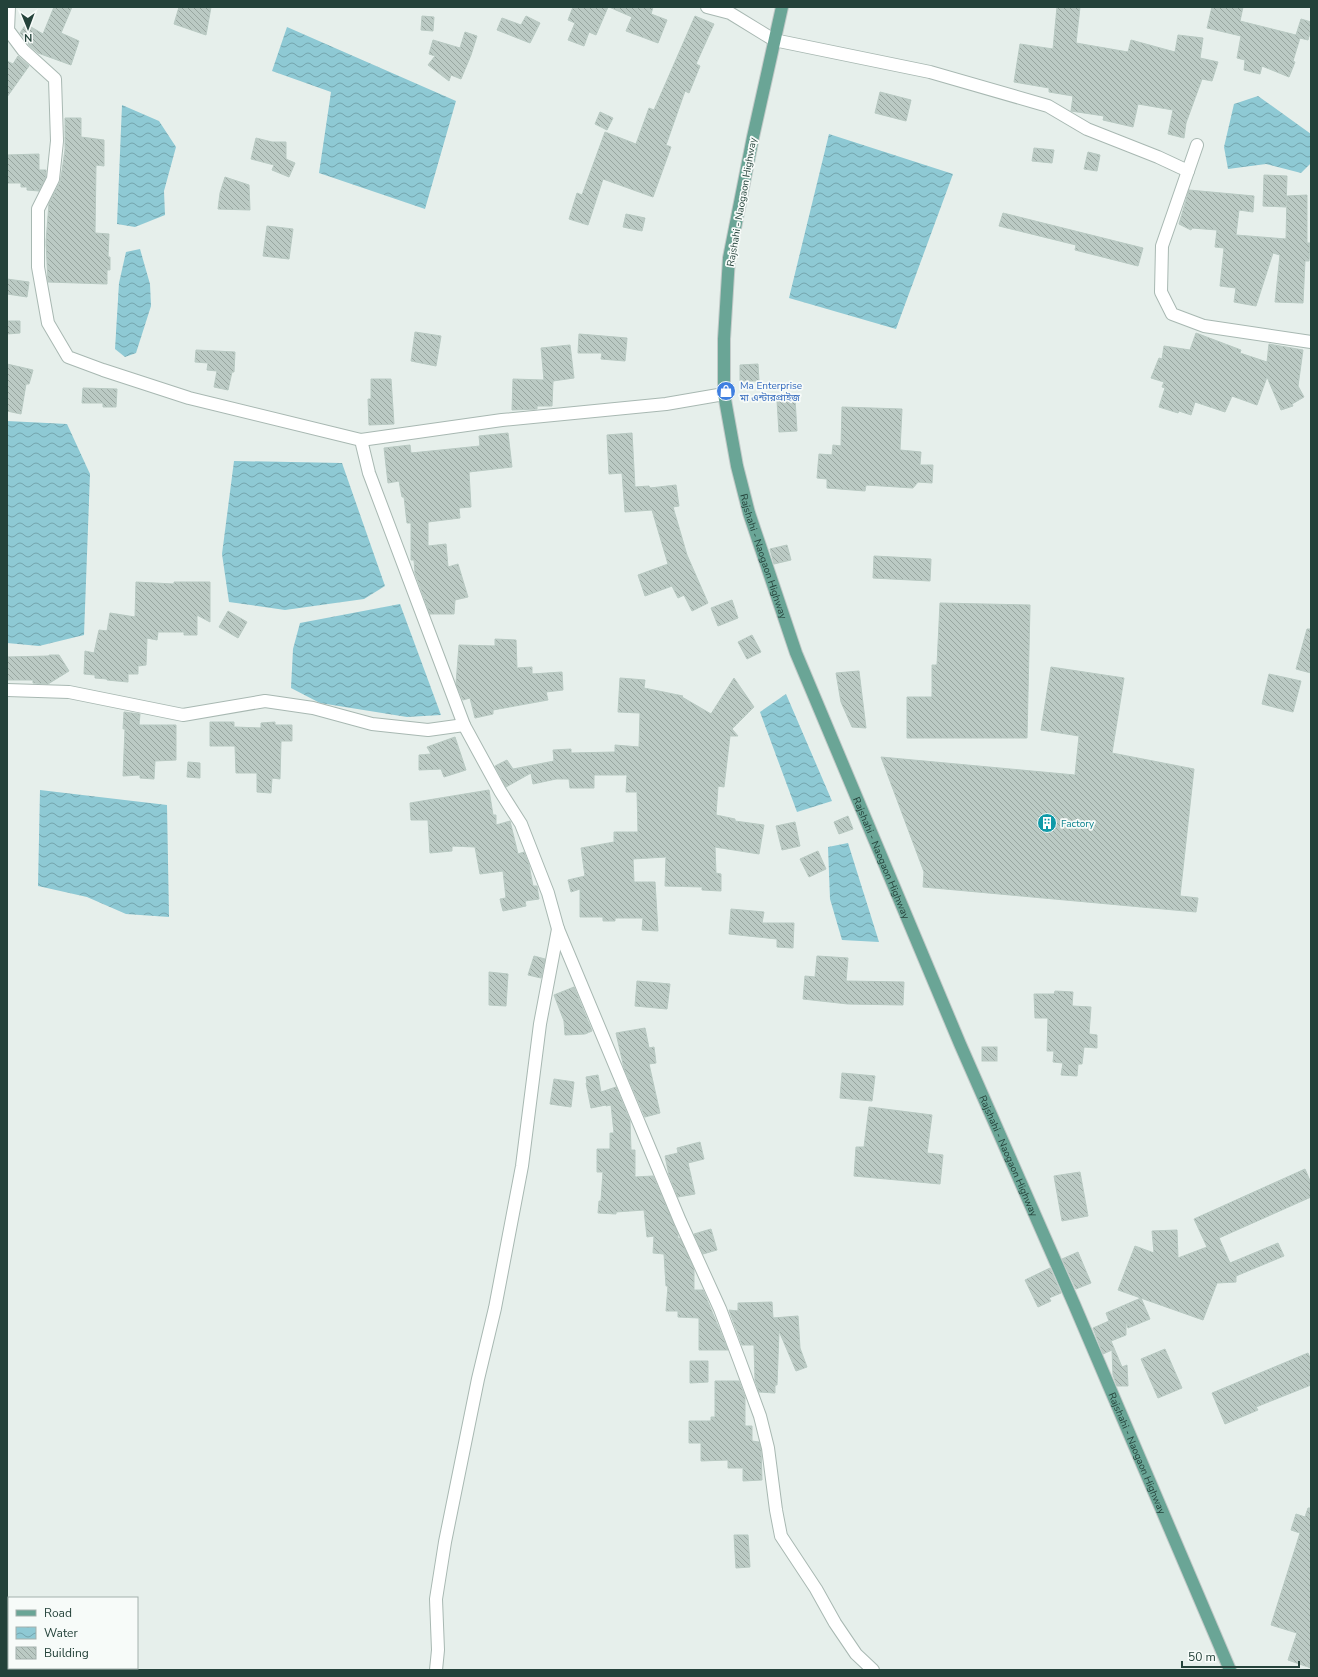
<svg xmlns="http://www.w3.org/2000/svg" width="1318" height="1677" font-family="'Nunito Sans','Noto Sans Bengali',sans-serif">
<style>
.water{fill:url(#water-waves)}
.building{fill:url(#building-back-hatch);stroke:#b8c9c2}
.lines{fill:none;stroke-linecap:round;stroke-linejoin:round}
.minor-casing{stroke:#a8b8b2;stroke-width:14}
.major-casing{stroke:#c2cac8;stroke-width:14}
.minor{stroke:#fff;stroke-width:12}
.major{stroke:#6aa596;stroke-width:12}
.labels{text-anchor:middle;stroke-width:3.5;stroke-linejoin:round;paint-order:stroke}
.street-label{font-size:10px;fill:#24423a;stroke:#f7fbf9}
.shop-label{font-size:10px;fill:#366cbe;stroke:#f7fbf9;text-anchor:start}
.culture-label{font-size:10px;fill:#0d838f;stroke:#f7fbf9;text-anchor:start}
</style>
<defs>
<pattern id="water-waves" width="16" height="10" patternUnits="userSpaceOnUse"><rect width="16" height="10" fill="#8ec9d4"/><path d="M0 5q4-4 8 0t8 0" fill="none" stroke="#74a5ad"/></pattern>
<pattern id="building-back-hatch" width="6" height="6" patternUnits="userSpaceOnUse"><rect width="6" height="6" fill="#bbcac4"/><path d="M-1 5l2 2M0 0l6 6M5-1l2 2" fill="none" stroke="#98a6a0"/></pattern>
</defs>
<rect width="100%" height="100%" fill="#e6efeb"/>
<!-- water -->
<g class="water">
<polygon points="287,27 456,101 425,209 319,173 331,92 272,71"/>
<polygon points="1258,96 1311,134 1311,163 1301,173 1266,164 1228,169 1224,147 1234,104"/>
<polygon points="122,105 159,121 176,147 164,191 165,215 135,227 117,224"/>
<polygon points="829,134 953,174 896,329 789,298"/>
<polygon points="140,249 150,284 151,306 136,353 125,357 115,349 119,283 126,252"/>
<polygon points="7,421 67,424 90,474 84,635 39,646 7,643"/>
<polygon points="234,461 342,463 385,586 364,599 285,610 229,602 222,554"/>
<polygon points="400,604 441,715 407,717 320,703 291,688 293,649 300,623"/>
<polygon points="786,694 832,801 797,812 760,712"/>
<polygon points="40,790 167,805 169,917 126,914 87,897 38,886"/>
<polygon points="848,843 879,942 842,940 830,899 828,847"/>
</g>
<!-- building -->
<g class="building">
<polygon points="54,7 72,7 61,33 79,41 71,65 38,53 29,45 28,42 20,33 26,24 43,34"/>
<polygon points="179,7 211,7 206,35 174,24"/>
<polygon points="573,7 608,7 596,35 589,32 584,46 568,40 575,23 568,20"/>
<polygon points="609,7 653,7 651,14 667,20 658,43 626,31 632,17"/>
<polygon points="1057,7 1080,7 1076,43 1128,52 1131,40 1175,52 1178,35 1203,38 1200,58 1218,62 1212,81 1202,79 1186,123 1184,138 1168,134 1173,110 1138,104 1133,127 1103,120 1104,116 1071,111 1073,96 1049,92 1049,88 1014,82 1020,44 1053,49"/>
<polygon points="1212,7 1243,7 1240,21 1296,35 1301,19 1311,22 1311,29 1308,40 1300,38 1293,61 1295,62 1289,77 1262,66 1260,74 1244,70 1245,60 1237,58 1241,36 1207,28"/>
<polygon points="422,16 434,17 433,31 421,30"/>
<polygon points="526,16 540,23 530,43 497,30 502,18 521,25"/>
<polygon points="695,16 714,24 696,64 700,66 689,93 685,91 666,145 671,147 653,197 603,179 588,225 569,219 577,193 582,195 605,132 636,144 649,108 654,110"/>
<polygon points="465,32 477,36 471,55 461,79 451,75 449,81 428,65 435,56 429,54 433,40 460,48"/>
<polygon points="18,56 29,66 7,97 7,61 13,64"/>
<polygon points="880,92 911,100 906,121 875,113"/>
<polygon points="600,112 613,118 607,130 595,124"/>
<polygon points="65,118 81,118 81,137 104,140 104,166 96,165 95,233 109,234 108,257 110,257 110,270 107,270 107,284 48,282 46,242 49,203 60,182 62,171 65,150"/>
<polygon points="256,138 272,142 286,142 286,159 295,163 289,177 272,170 274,165 251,159"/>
<polygon points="1034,148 1054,150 1052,163 1032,161"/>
<polygon points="1088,152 1100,155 1097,171 1084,169"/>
<polygon points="39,154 39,170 46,170 46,177 39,191 27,190 27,187 21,187 21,183 7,183 7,155"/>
<polygon points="1264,175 1287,176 1286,207 1263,206"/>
<polygon points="225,177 249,185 250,210 218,209 220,193"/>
<polygon points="1189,190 1254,196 1253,212 1239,210 1236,235 1286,239 1287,196 1307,195 1307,243 1310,243 1309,261 1305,261 1303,303 1275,302 1280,255 1273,253 1256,306 1234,302 1236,288 1220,286 1224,248 1215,247 1217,230 1192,228 1191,230 1179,224"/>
<polygon points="1003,213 1143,248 1138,266 1075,250 1076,245 999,226"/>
<polygon points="626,214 645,218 642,231 623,227"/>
<polygon points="267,226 293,229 289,259 263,256"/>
<polygon points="7,279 29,282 27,297 7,294"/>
<polygon points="7,321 20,321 20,333 7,334"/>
<polygon points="415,332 441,336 436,366 411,361"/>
<polygon points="1196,333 1241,350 1240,353 1267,362 1269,344 1303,350 1298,386 1304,397 1292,404 1293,406 1281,410 1267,377 1257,405 1232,396 1225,412 1195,402 1191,415 1179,411 1178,413 1159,407 1165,388 1162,387 1164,382 1151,378 1159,358 1162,359 1164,346 1190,350"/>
<polygon points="579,334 627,338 625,361 601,359 602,353 578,353"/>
<polygon points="570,345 574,378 553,381 552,406 537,406 537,409 512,410 513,379 544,380 541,348"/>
<polygon points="196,350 235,352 234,372 232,372 228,390 214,387 217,371 207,370 208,363 195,362"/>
<polygon points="7,364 33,370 29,384 26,384 21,414 7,411"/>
<polygon points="758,364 759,381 740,381 740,365"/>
<polygon points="371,379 391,379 394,424 369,425 368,399 371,399"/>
<polygon points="83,388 117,389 116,407 103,407 103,403 82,403"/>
<polygon points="795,399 797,431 779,432 777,401"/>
<polygon points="842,407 902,409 900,450 921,452 920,465 933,465 932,483 918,482 913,488 866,485 865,491 827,488 827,479 817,478 819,454 832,455 833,445 841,446"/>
<polygon points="508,433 512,467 469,472 471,507 459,508 460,518 428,522 428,546 446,544 448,567 458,564 468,597 455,600 454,614 430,614 415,573 414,560 411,560 411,523 407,523 404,497 402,497 399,481 388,483 384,448 410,445 411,453 480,446 479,436"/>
<polygon points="632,433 635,487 649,486 650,488 676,485 679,506 673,507 687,555 708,603 692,611 684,595 678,598 672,586 645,596 638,575 668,564 652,510 625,512 622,473 609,474 607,435"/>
<polygon points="787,545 791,560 774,564 770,549"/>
<polygon points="874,556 931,559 930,581 873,578"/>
<polygon points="136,582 174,584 174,582 210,582 210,622 197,615 197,635 184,635 184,632 158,632 157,640 147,638 146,665 138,666 138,674 128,674 128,682 107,680 107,679 95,678 95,675 84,674 85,651 94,653 99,630 107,631 110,613 135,617"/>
<polygon points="732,600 738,618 718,626 711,608"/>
<polygon points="940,603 1030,605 1027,738 907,738 907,697 932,697 932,665 937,665"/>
<polygon points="228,611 247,622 238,638 219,627"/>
<polygon points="1307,629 1311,629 1311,673 1296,669"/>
<polygon points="752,635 761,652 747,659 738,642"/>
<polygon points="495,639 516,640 517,668 532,667 532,674 562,672 563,690 546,692 548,700 493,710 493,714 475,718 470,698 463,700 456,684 459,645 495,646"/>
<polygon points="49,655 59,655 69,671 48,684 33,683 33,680 7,680 7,657 49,656"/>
<polygon points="1051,667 1124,678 1112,753 1194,769 1180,896 1198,898 1196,912 923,887 924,872 881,757 1075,775 1079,736 1041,730"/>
<polygon points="859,671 866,728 852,727 841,702 836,673"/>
<polygon points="1269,674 1301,681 1293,712 1262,704"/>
<polygon points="620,678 645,680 644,688 683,696 682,697 711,714 734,678 754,707 732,729 738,736 730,736 724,787 718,786 716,815 735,819 735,821 764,825 759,854 715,847 716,873 721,874 721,891 702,890 702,887 665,886 666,857 633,859 634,882 655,882 658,931 642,930 643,918 615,918 615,921 603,921 603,917 580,917 580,889 571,892 568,880 585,876 581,848 614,842 614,832 638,832 637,792 626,792 627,775 594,775 594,788 570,788 569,779 556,779 533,784 531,773 506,787 495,766 507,760 513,769 554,761 553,750 571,749 571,753 615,752 615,745 639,747 640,713 618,712"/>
<polygon points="124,712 140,714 139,725 176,725 176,760 155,761 154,779 140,778 140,775 123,776 125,729 123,729"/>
<polygon points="210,722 234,722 234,727 261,728 261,723 275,722 275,725 292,725 292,741 281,741 280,779 272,778 271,793 257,792 257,773 236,773 235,746 210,746"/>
<polygon points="455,737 466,770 444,777 441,769 419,770 419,755 431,754 427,747"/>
<polygon points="188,762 200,763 200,778 187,777"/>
<polygon points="489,790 493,815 496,815 496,825 510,821 518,854 524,852 529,865 533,886 537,886 539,899 525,901 526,906 503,911 500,899 506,898 503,871 480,874 475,847 452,846 452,851 430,853 428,820 411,820 410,803"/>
<polygon points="848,816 853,829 839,834 834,822"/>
<polygon points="795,822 800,846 782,850 776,826"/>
<polygon points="818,851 826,869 809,877 800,859"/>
<polygon points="731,909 764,912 762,923 794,923 793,948 777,947 777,939 729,934"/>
<polygon points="534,956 545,959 541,978 528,975"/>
<polygon points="817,956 848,958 846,981 904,982 903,1005 848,1004 803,999 805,976 815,977"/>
<polygon points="489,972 508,974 506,1006 489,1005"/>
<polygon points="637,981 670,984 667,1009 635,1006"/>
<polygon points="574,987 592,1031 585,1034 565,1035 564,1021 554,995"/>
<polygon points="1055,991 1073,992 1072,1006 1091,1007 1089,1034 1097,1035 1097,1048 1084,1047 1082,1064 1078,1064 1077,1076 1061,1075 1063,1063 1053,1062 1054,1051 1047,1051 1048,1018 1035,1018 1034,994 1054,994"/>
<polygon points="645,1028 649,1048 654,1047 656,1063 649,1064 660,1113 645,1117 624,1068 616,1033"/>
<rect x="982" y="1047" width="15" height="14"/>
<polygon points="842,1073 875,1076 872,1101 840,1098"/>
<polygon points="598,1075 601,1092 616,1087 630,1121 631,1150 635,1150 635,1177 653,1176 678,1234 678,1239 680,1238 694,1269 694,1290 703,1290 728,1350 699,1350 699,1318 678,1317 678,1311 666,1311 668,1286 666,1286 664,1254 653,1253 654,1236 647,1237 644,1210 616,1212 616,1214 598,1213 599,1201 601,1201 603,1172 597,1172 597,1149 610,1149 610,1133 614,1133 611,1105 606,1106 606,1105 591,1108 586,1083 587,1084 586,1077"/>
<polygon points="554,1079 574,1082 571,1107 550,1104"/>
<polygon points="869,1107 932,1115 927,1153 943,1155 940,1184 854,1176 856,1147 864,1147"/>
<polygon points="700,1142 704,1159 688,1163 695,1194 678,1197 669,1175 665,1156 678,1153 677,1148"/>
<polygon points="1305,1169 1311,1183 1311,1197 1219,1238 1230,1263 1278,1243 1284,1256 1236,1276 1236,1282 1217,1283 1203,1320 1118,1290 1135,1246 1154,1253 1152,1231 1177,1230 1178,1258 1207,1247 1194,1219"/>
<polygon points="1080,1172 1088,1216 1062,1221 1054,1176"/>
<polygon points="711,1229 717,1250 703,1254 694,1234"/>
<polygon points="1078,1252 1091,1283 1076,1289 1062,1259"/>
<polygon points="1050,1268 1061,1293 1049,1298 1051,1301 1038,1307 1025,1280"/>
<polygon points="1141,1298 1150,1319 1128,1328 1126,1322 1126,1335 1111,1341 1122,1367 1127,1365 1128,1386 1117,1386 1113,1375 1112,1350 1103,1354 1093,1328 1109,1321 1106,1313"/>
<polygon points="772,1302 773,1318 798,1316 800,1348 807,1367 796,1371 779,1331 777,1385 775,1385 775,1393 759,1392 755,1380 754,1345 742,1345 729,1310 738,1311 738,1303"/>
<polygon points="1165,1349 1182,1388 1158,1398 1141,1359"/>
<polygon points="1308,1353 1311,1360 1311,1385 1256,1407 1258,1410 1225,1424 1212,1393"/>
<polygon points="690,1361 708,1361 708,1382 690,1383"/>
<polygon points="715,1381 739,1381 745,1397 745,1426 752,1426 752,1441 759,1442 761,1449 762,1480 743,1481 743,1468 728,1468 728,1460 701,1461 701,1443 689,1443 689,1421 711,1421 711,1417 715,1417"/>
<polygon points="1308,1508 1311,1508 1311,1668 1288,1660 1297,1633 1271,1625 1300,1533 1291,1530 1296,1514 1305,1517"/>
<polygon points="734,1535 748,1535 750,1567 736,1568"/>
</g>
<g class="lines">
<!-- minor casing -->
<g class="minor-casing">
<g id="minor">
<polyline points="9,7 8,30 23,50 55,79 57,141 53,179 38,209 38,267 48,323 68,357 103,370 189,398 361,440 502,420 666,404 724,394"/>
<polyline points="707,7 730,13 774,40 930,72 1048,106 1087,129 1158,157 1188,171"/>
<polyline points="1197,145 1162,246 1161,292 1172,314 1204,326 1311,342"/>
<polyline points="361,440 369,473 464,725 500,791 521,824 548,893 558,929 680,1221 720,1309 739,1359 760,1416 768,1448 776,1510 781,1536 816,1589 835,1623 856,1654 873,1670"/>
<polyline points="7,690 69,692 183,715 265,701 313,708 372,724 428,730 464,725"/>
<polyline points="436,1670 438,1650 436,1599 445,1542 478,1379 495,1308 522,1166 540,1024 558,929"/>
</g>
</g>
<!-- major casing -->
<g class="major-casing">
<g id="major">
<path id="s1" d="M782 7 753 137 729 258 724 339V394L737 466 749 513 796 653 960 1044 1074 1304 1230 1670"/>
</g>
</g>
<!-- minor -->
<use href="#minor" class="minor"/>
<!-- major -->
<use href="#major" class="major"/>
</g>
<!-- icons -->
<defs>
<g id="shop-disc" transform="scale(1)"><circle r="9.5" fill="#3f7fe0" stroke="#f7fbf9"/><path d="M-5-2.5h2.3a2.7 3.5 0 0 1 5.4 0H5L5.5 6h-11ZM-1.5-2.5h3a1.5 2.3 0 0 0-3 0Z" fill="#fff"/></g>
<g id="building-disc" transform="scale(1)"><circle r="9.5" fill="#0f9aa8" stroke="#f7fbf9"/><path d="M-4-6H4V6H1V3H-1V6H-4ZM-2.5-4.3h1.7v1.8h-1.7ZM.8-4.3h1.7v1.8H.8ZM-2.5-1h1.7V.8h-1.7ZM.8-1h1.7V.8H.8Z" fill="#fff"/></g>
</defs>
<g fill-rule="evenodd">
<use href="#shop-disc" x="726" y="391"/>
<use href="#building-disc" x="1047" y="823"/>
</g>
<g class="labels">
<!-- street labels -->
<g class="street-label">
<text transform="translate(741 202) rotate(-80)" y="4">Rajshahi - Naogaon Highway</text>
<text dy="4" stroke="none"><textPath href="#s1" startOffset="560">Rajshahi - Naogaon Highway</textPath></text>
<text dy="4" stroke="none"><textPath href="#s1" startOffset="884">Rajshahi - Naogaon Highway</textPath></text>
<text dy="4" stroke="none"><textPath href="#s1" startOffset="1208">Rajshahi - Naogaon Highway</textPath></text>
<text dy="4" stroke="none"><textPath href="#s1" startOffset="1532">Rajshahi - Naogaon Highway</textPath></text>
</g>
<!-- shop labels -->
<g class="shop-label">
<text x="740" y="389">Ma Enterprise<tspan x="740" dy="12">মা এন্টারপ্রাইজ</tspan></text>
</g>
<!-- culture labels -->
<g class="culture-label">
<text x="1061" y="827">Factory</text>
</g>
</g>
<!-- border -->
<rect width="1318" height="1677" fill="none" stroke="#24423a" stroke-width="16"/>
<!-- legend -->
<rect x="8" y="1597" width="130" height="72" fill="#f7fbf9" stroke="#a3b1ad"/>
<rect x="16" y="1610" width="20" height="6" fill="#6aa596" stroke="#a3b1ad"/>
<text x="44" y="1617" font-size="12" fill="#24423a">Road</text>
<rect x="16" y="1627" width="20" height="12" fill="url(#water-waves)" stroke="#a3b1ad"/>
<text x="44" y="1637" font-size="12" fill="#24423a">Water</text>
<rect x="16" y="1647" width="20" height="12" fill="url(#building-back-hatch)" stroke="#a3b1ad"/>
<text x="44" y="1657" font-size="12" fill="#24423a">Building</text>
<!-- north arrow -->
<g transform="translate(28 28) rotate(179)" stroke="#f7fbf9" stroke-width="3" paint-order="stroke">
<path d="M0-3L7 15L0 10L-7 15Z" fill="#24423a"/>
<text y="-6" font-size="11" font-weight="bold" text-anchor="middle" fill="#24423a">N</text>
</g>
<!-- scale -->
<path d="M1182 1661v6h117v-6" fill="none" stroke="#24423a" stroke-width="2"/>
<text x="1188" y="1661" font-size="12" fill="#24423a" stroke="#f7fbf9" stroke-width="3" paint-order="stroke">50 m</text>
</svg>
